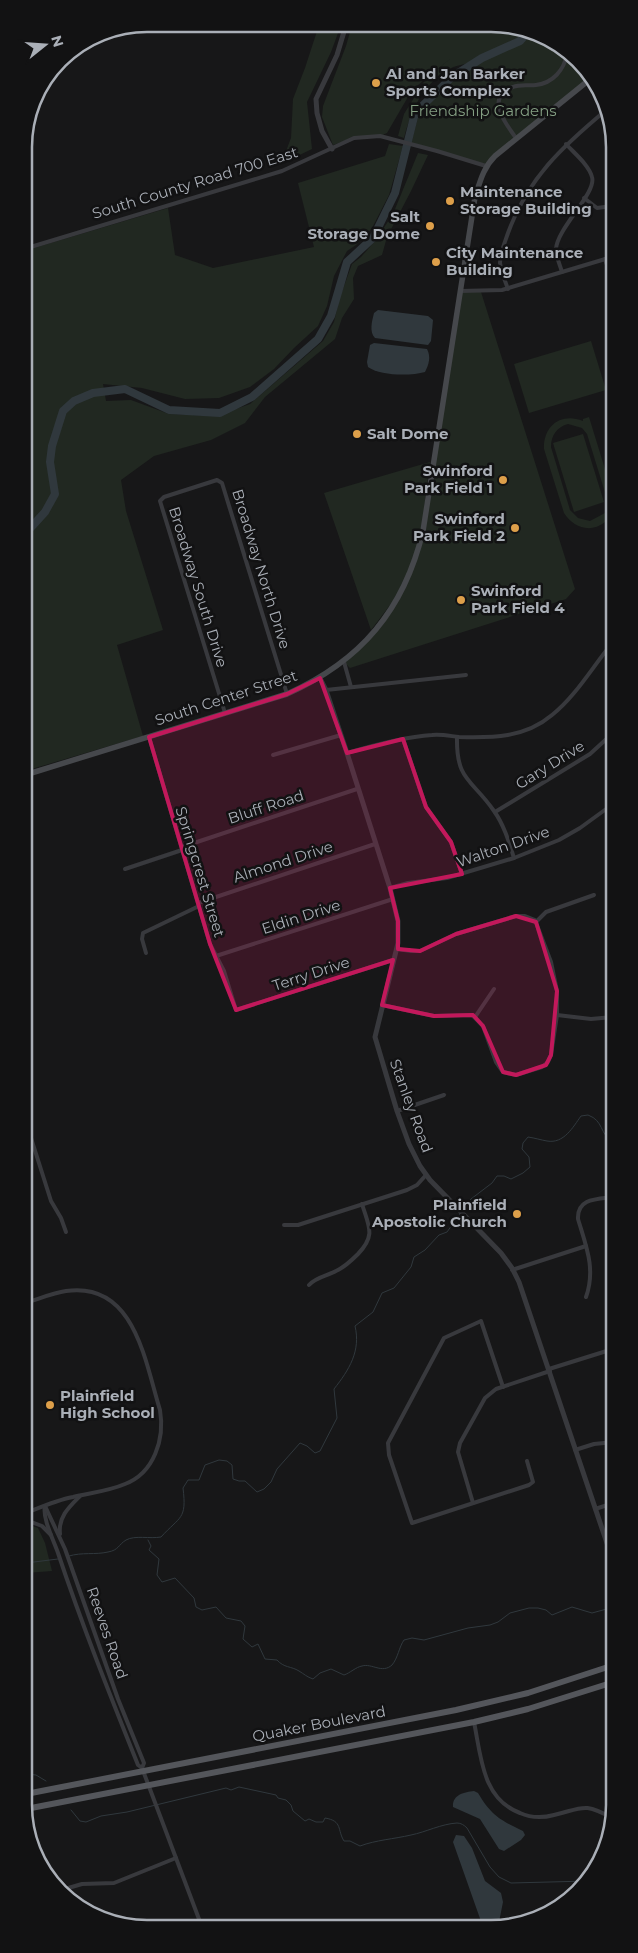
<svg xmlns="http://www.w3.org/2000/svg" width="638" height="1953" font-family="Montserrat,sans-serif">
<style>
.green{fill:#212821;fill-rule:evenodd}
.water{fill:#30383d}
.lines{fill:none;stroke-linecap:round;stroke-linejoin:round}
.stream{stroke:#30383d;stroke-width:1}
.river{stroke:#30383d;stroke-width:8}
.minor{stroke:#38393d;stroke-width:4}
.tertiary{stroke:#38393d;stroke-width:5}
.secondary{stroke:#46484c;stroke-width:5.5}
.primary{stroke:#54565b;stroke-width:6}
.marked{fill:#c2185b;fill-opacity:0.2;stroke:#c2185b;stroke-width:4;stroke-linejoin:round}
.poi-dot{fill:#dd9f4a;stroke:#121213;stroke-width:2}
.labels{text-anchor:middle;stroke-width:5;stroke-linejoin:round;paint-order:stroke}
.poi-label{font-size:15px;font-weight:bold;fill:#aaafb7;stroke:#121213;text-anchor:start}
.park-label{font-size:15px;fill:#849f83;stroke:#121213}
.street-label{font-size:15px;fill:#aaafb7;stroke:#121213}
.rim{fill:none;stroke:#aaafb7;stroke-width:2.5}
</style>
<rect width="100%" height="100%" fill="#171718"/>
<!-- green -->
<g class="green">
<polygon points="319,25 341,25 331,52 307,102 312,149 281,164 291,138 293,99 305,68"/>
<path d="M352 25 515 26 578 60 589 81 486 166 411 144 419 113 452 77 476 61C467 64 454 65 446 71 421 87 411 111 404 138L398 136 404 114 425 80 451 58 412 90 387 133 380 136 354 138 333 145 322 117 323 106 346 46Z"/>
<polygon points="389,144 403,146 389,195 372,228 356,245 347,251 334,276 327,306 318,326 294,348 274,369 250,387 219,398 185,399 142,388 103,384 106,401 131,400 169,414 216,416 250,404 323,341 334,322 339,300 352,264 361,257 375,241 393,214 418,153 428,155 411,191 387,237 382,255 358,266 353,278 354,299 342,318 335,339 265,397 245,423 211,440 154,456 121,480 126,511 163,630 117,645 143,736 25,771 24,251 168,208 175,255 213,268 314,247 298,183 385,156"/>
<polygon points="460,291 481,292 575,589 566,599 350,668 344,662 357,651 403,588 371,630 324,493 430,462 420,541"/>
<polygon points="591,341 606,390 529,413 514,364"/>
<path d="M589 417 612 492V515C610 516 609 519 605 522 590 534 573 527 564 513L544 449C543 426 561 412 583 421V419ZM568 424 582 428 587 434 607 499 605 513 590 521 578 518 570 510 551 447C551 435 557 427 568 424Z"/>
<polygon points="583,434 604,502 574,512 553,443"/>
<polygon points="26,1524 38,1528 45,1543 52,1571 26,1573"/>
</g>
<!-- water -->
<g class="water">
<path d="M378 310 428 316 433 320 431 341 428 345 375 338C369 332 372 321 374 313Z"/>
<path d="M374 343 427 349C431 357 429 364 425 372 411 376 380 376 368 367L367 362 370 345Z"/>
<path d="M474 1791 478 1793C491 1815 500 1820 523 1831L525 1835 521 1840 504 1851 499 1849 480 1819 453 1807C452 1795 464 1792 474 1791Z"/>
<polygon points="456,1835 464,1836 472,1848 485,1881 501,1893 503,1902 498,1927 483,1927 453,1842"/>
</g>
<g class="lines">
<!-- stream -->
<g class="stream">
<path d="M462 1211 471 1199 492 1183 497 1176H504L511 1179 523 1173 530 1167 529 1157 522 1149 523 1143 528 1137C535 1138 541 1140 547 1141 564 1144 573 1127 581 1116L588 1115C604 1121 599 1133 613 1143"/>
<path d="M148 1540 151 1546 149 1550 159 1559 157 1575 162 1582 175 1578 194 1598 196 1607 202 1610 216 1607 226 1618 241 1621 245 1626 243 1639 252 1647 258 1644 265 1659 277 1660C284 1668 291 1666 299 1671 304 1674 307 1677 313 1679L320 1673 331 1669 344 1675C350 1673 356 1667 362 1666 372 1663 382 1674 392 1665 398 1658 399 1647 404 1640L412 1638 424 1640 468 1628 490 1625 498 1622 510 1613 529 1608H538L546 1610 552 1615 572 1607 592 1613 614 1607"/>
<path d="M69 1556C82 1552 95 1555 108 1552 119 1550 118 1545 126 1540 135 1535 150 1539 161 1537 180 1516 187 1520 183 1488L188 1480H199L205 1465 219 1460 227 1461 232 1465 233 1479 239 1481H245L257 1492 264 1489 271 1482 277 1469 300 1443 307 1446 315 1453 320 1451 337 1418 334 1389C349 1370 361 1351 355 1326L373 1312 382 1293 394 1288 411 1267 414 1257 425 1250 439 1235 447 1232 460 1214"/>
<polyline points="26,1563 58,1559"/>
<polyline points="26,1774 36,1775 46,1781"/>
<path d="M71 1810 80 1821 86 1822 101 1816 127 1812 226 1788 231 1790 239 1787 276 1795 278 1798 286 1800 291 1805 293 1811 305 1821 309 1819 316 1822H323L325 1818C343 1821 337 1830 344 1841H350L360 1846C376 1840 394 1839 411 1835 426 1832 441 1824 457 1823 461 1823 464 1825 467 1828L490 1867 499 1877 511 1883 588 1881"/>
</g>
<!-- river -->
<polyline class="river" points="25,534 45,512 55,494 50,462 52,446 63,411 74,401 93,393 125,389 169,410 220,413 252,397 318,339 331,316 347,262 373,238 395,193 415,113 452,77 482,58 520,41 527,33"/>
<!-- minor -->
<g class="minor">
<path d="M516 138C506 124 484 97 513 87 520 84 529 86 536 85 553 83 564 70 567 54"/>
<polyline points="584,198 597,208 612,206"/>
<polyline points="24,249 282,171 354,138 380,136 437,151 486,166"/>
<polyline points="605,259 608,268 612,272"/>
<path d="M562 272C560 265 556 257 556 249 557 228 597 193 592 177 589 165 574 153 566 144"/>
<path d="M508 289C505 281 501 271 500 263 500 253 505 242 508 233 528 178 562 147 605 111"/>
<polyline points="460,291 502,290 612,257"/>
<polyline points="344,662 351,687"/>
<polyline points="326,690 466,675"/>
<polyline points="225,713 160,501 164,497 217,480 222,483 287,694"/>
<polyline points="149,737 210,944 224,971 236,1010 393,960"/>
<path d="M457 737C456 781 472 779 494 811 504 825 509 842 514 858"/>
<polyline points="403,739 426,807 451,842 462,874"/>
<path d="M347 753C374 745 403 737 432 735 441 734 450 736 459 737 492 738 525 738 552 715 576 696 593 666 613 642"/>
<polyline points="273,755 341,735"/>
<polyline points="495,812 590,754 613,733"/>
<polyline points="182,847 357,789"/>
<polyline points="125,869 182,850"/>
<polyline points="390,888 408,883 447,878 514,858 559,840 580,828 613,804"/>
<polyline points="198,903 375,844"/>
<polyline points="536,922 546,912 594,895"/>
<polyline points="146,953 142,939 143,933 199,906"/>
<polyline points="216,956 393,899"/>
<polyline points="382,1005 434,1016 472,1015 483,1026 496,1062 503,1072 516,1075 542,1067 548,1062 551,1055 557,1015 557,991 551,962 535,920 525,916 516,916 456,934 420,951 411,951 397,949"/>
<polyline points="557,1015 591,1019 613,1017"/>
<polyline points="475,1017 494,989"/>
<polyline points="397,1111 444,1095"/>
<polyline points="25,1119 51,1201 61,1218 66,1232"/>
<polyline points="284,1225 298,1225 407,1190 417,1185 426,1175"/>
<polyline points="512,1270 586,1246"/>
<path d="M309 1285C316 1277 327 1276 336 1271 345 1267 351 1261 358 1254 376 1235 369 1227 362 1204"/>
<path d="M586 1297C596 1269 586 1246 578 1219 577 1198 597 1199 613 1197"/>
<path d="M25 1303C39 1299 52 1293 66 1291 135 1281 145 1362 160 1410 165 1439 154 1473 125 1484 109 1491 90 1493 73 1497 57 1500 41 1507 26 1513"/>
<polyline points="549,1369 613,1349"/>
<polyline points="503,1387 481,1321 444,1338 388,1443 389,1455 412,1523 529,1485 533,1482 527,1461"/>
<polyline points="575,1450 594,1444 614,1442"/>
<polyline points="473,1503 458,1452 460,1443 485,1398 496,1389 550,1371"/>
<path d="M45 1506C42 1518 54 1541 58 1553 82 1625 110 1695 138 1765L142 1768 202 1927"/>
<polyline points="45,1506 65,1549 118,1699 144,1763 142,1768"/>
<polyline points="595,1509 614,1503"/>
<polyline points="26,1520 42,1526 51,1535"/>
<path d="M60 1534C58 1517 69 1507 80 1496"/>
<path d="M474 1722C481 1756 482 1799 520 1813 531 1818 543 1818 554 1815 583 1808 584 1802 612 1818"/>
<polyline points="600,1860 603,1841 613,1817"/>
<polyline points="58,1891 82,1884 114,1883 176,1858"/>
</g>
<!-- tertiary -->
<g class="tertiary">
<polyline points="332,149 322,131 317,113 316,99 337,55 346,25"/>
<polyline points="320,678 326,690 347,753 390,888 398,921 398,943 375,1037 397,1111 409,1144 420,1166 430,1180 501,1253 512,1268 519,1282 614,1564"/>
</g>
<!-- secondary -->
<path class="secondary" d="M25 775 287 694C361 661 404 610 423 531L475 197C480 182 483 168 495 156L589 80"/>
<!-- primary -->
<g class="primary">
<polyline points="26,1794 456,1710 528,1693 614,1665"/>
<polyline points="26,1809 474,1722 528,1709 614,1682"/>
</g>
</g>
<!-- marked area -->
<path class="marked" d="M320 678 347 753 403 739 426 807 451 842 462 874 390 888 398 921V949L420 951 456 934 516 916 536 922 557 991 551 1055 546 1065 516 1075 503 1072 483 1026 473 1015 434 1016 382 1005 393 960 236 1010 210 944 149 737 287 694Z"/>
<!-- markers -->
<g class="poi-dot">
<circle cx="376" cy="83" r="5"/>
<circle cx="450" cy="201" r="5"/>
<circle cx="430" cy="226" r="5"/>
<circle cx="436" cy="262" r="5"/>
<circle cx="357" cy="434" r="5"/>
<circle cx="503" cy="480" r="5"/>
<circle cx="515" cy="528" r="5"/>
<circle cx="461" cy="600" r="5"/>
<circle cx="517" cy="1214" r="5"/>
<circle cx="50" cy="1405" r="5"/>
</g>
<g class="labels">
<!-- poi labels -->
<g class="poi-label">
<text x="386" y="79">Al and Jan Barker<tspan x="386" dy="17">Sports Complex</tspan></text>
<text x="460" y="197">Maintenance<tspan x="460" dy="17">Storage Building</tspan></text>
<text x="420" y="222" text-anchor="end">Salt<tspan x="420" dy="17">Storage Dome</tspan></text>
<text x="446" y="258">City Maintenance<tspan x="446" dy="17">Building</tspan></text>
<text x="367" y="439">Salt Dome</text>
<text x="493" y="476" text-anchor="end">Swinford<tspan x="493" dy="17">Park Field 1</tspan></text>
<text x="505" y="524" text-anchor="end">Swinford<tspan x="505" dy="17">Park Field 2</tspan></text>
<text x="471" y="596">Swinford<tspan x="471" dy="17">Park Field 4</tspan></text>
<text x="507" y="1210" text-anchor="end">Plainfield<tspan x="507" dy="17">Apostolic Church</tspan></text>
<text x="60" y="1401">Plainfield<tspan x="60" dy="17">High School</tspan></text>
</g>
<!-- park labels -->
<g class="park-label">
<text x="483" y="116">Friendship Gardens</text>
</g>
<!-- street labels -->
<g class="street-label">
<text transform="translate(195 183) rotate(-17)" y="5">South County Road 700 East</text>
<text transform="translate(261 569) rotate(73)" y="5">Broadway North Drive</text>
<text transform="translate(198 587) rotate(73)" y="5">Broadway South Drive</text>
<text transform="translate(226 698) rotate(-18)" y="5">South Center Street</text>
<text transform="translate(550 765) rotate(-32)" y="5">Gary Drive</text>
<text transform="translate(266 807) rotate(-18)" y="5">Bluff Road</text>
<text transform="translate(503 847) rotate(-19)" y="5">Walton Drive</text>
<text transform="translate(283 862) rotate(-18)" y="5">Almond Drive</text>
<text transform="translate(200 872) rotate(73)" y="5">Springcrest Street</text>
<text transform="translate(301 917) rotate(-18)" y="5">Eldin Drive</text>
<text transform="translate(311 974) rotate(-18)" y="5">Terry Drive</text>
<text transform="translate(411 1106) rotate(70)" y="5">Stanley Road</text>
<text transform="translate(107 1633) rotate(71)" y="5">Reeves Road</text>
<text transform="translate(319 1724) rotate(-11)" y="5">Quaker Boulevard</text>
</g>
</g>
<!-- crop -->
<path d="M0 0H638V1953H0ZM147 32H491A115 115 0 0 1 606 147V1805A115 115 0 0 1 491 1920H147A115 115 0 0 1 32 1805V147A115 115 0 0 1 147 32Z" fill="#121213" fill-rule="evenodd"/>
<path class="rim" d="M147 32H491A115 115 0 0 1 606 147V1805A115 115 0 0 1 491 1920H147A115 115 0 0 1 32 1805V147A115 115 0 0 1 147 32Z"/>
<!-- north arrow -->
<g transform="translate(45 45) rotate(73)" stroke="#121213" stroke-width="4" paint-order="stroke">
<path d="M0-4L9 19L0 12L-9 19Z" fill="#aaafb7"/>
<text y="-8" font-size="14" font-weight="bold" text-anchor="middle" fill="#aaafb7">N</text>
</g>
</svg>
